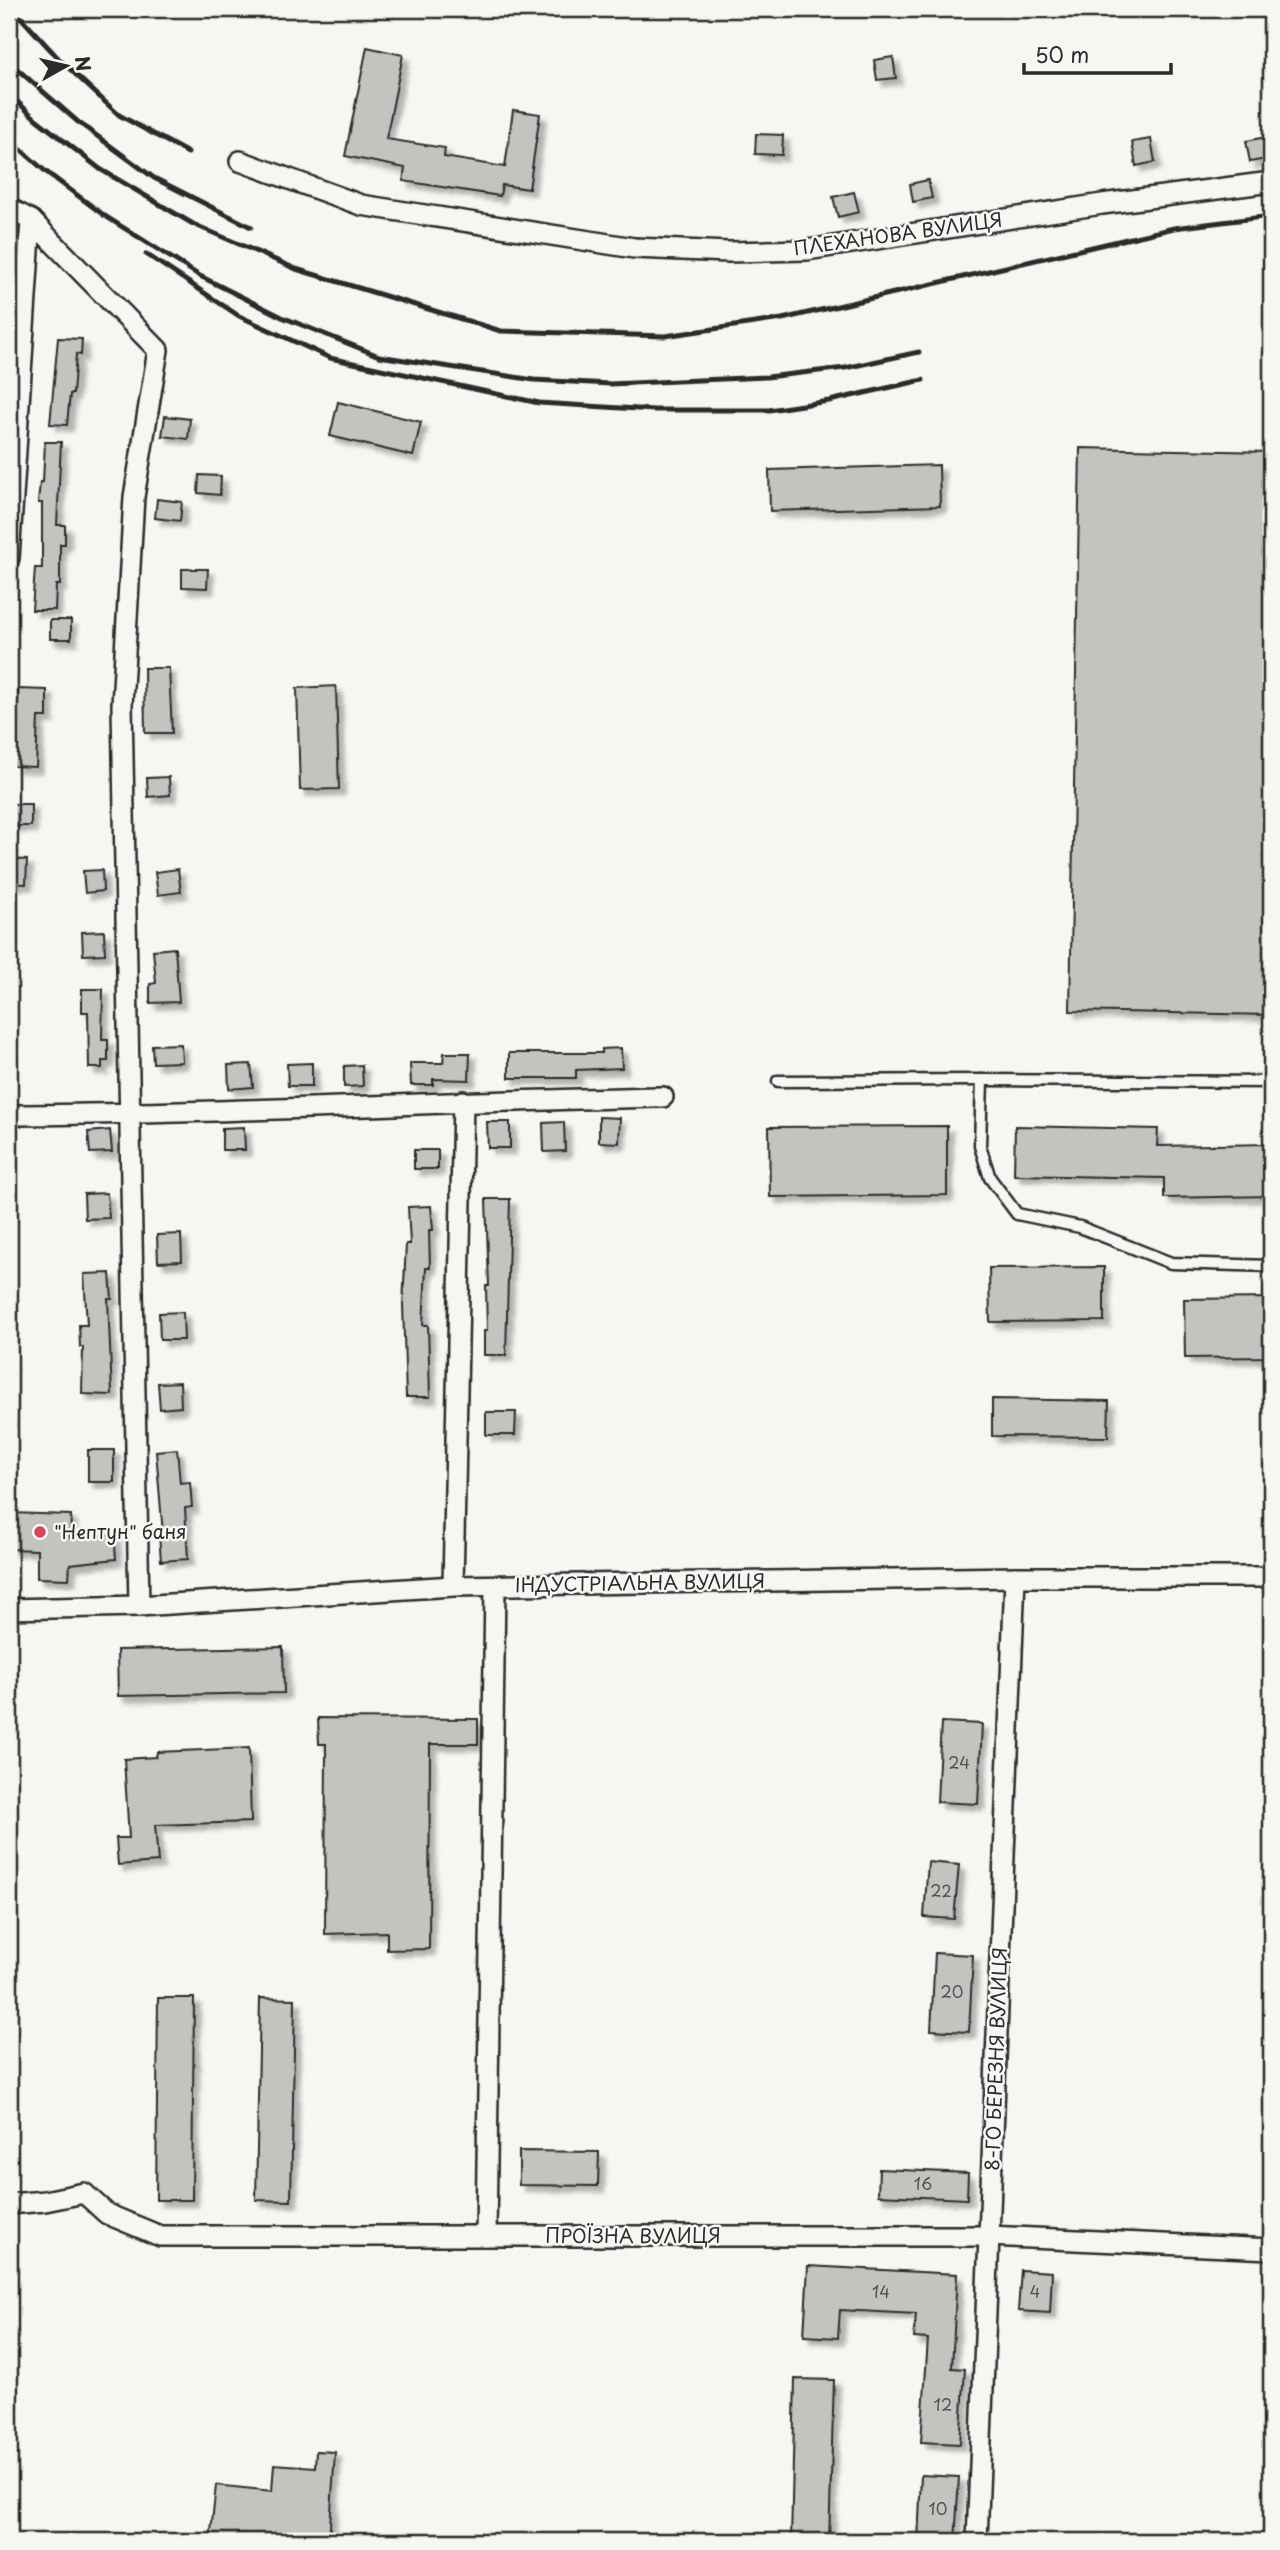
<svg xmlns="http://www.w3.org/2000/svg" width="1280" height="2550" font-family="'Playpen Sans',sans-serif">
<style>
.building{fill:#c3c3c0;stroke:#2b2b2b;stroke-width:2;filter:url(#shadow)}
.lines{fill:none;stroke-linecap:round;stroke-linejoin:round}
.lane-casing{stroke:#2b2b2b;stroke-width:15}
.street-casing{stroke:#2b2b2b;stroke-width:24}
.lane{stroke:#f6f6f2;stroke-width:10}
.street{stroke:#f6f6f2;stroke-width:19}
.rail{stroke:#2b2b2b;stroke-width:5}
.poi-dot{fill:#d1495b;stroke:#f6f6f2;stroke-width:2.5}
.labels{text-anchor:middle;stroke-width:5;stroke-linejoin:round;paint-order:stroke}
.number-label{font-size:16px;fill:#515150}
.street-label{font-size:19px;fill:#2b2b2b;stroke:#f6f6f2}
.poi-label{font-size:19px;fill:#2b2b2b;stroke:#f6f6f2;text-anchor:start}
</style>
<defs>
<filter id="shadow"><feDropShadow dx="6" dy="6" stdDeviation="2" flood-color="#0004"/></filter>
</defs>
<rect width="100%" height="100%" fill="#f6f6f2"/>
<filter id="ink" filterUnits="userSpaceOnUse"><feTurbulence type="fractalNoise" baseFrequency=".0143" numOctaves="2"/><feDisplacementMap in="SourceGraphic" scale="14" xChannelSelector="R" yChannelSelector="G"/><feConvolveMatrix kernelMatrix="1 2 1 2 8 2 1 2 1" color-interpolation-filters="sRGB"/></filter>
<g filter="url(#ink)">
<!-- building -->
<g class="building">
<polygon points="367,47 403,55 386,139 445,148 444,157 505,167 513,110 540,114 529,189 502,185 500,196 403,181 405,168 345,156"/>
<polygon points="893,57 896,78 877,80 874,60"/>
<polygon points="756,134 783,135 782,155 755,154"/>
<polygon points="1271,136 1271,158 1250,162 1246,141"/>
<polygon points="1151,139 1155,162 1136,166 1132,142"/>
<polygon points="928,180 932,198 913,202 910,184"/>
<polygon points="854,192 859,212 838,217 833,197"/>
<polygon points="58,338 82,339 81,355 76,354 73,394 70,394 67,425 50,424"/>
<polygon points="338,402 421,422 413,456 330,436"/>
<polygon points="165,416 190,419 188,439 162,436"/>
<polygon points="45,442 61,442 57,525 65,525 65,544 60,544 60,585 56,585 55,610 32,610 35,568 42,568 42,503 38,503 40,482 43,482"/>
<polygon points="1080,448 1271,452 1271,1015 1070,1011"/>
<polygon points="939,465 940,506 770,511 769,470"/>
<polygon points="199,475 221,476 220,495 198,493"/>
<polygon points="157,499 182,502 180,521 155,518"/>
<polygon points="182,569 208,569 207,588 182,587"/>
<rect x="50" y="620" width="21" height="19"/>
<polygon points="144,668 169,668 172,733 145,733"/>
<polygon points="336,686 339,789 300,790 297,688"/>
<polygon points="18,689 47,690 47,717 38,717 36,767 13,766 14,741 17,741"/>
<polygon points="169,777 170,795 148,797 147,778"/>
<rect x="12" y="804" width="19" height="22"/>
<polygon points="9,859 27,860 26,884 9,883"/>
<polygon points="178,869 181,892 158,895 155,872"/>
<polygon points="102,870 103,891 85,893 83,871"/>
<polygon points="104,931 105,954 83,955 82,932"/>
<polygon points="175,948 179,1002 150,1003 150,984 156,983 153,950"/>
<polygon points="82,989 103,989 102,1040 108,1040 108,1061 102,1061 102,1068 89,1068 88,1012 82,1012"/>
<polygon points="181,1044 182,1062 153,1063 152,1045"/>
<polygon points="621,1048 622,1068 576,1070 576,1078 509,1078 509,1053 602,1053 602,1049"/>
<polygon points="444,1053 470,1053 469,1080 433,1079 433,1085 411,1085 410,1063 443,1063"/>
<polygon points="312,1063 312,1086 288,1086 287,1064"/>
<polygon points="251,1064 253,1087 229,1089 228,1065"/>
<polygon points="362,1065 363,1086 344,1087 344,1066"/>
<polygon points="599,1117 620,1118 619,1143 599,1142"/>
<polygon points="487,1122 510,1122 510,1148 488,1148"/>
<polygon points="564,1122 565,1151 544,1152 543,1123"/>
<polygon points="947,1126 947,1195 770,1197 769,1127"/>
<polygon points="1015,1126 1158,1129 1157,1146 1271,1144 1271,1196 1164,1198 1164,1178 1014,1175"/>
<polygon points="244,1127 245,1150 222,1150 222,1128"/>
<polygon points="110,1130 112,1152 90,1153 88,1132"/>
<rect x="414" y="1150" width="24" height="19"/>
<polygon points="107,1193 109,1218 85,1219 84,1194"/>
<polygon points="486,1199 510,1199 506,1355 484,1355 484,1331 487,1331 486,1286 489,1286"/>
<polygon points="431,1206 433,1230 429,1230 430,1268 426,1268 423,1325 428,1325 430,1397 406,1397 403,1305 406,1244 410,1244 408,1207"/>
<polygon points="181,1234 182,1261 158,1262 157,1235"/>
<polygon points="1104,1267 1104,1321 990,1322 989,1268"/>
<polygon points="110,1273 112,1299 108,1299 112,1395 82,1394 83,1347 80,1347 79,1325 87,1325 84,1274"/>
<polygon points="1271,1298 1271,1357 1185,1358 1184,1299"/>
<polygon points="183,1312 184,1340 160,1340 159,1313"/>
<polygon points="180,1382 181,1407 160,1409 158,1383"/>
<polygon points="992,1399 1109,1401 1108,1437 992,1436"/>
<polygon points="486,1412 516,1412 515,1435 486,1435"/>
<polygon points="177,1449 180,1483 190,1482 192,1507 185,1508 188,1559 161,1561 159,1534 163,1534 156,1451"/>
<rect x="88" y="1450" width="26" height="32"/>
<polygon points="9,1513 71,1515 70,1538 114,1534 116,1559 70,1564 69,1579 37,1578 37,1550 9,1549"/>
<polygon points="283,1647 284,1693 118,1696 117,1650"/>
<polygon points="318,1718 478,1719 478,1744 430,1744 429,1949 387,1950 387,1932 325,1934 326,1744 319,1744"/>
<polygon points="941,1722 982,1724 978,1804 937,1802"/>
<polygon points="249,1748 251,1822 155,1825 158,1862 118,1865 116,1838 129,1838 124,1759 156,1757 157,1752"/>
<polygon points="928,1862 959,1865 954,1919 924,1917"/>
<polygon points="935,1953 973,1955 969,2032 931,2030"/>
<polygon points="158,1998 194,1998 192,2200 156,2200"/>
<polygon points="260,1998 295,1999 291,2201 256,2200"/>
<polygon points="519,2151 599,2152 598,2186 519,2185"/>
<polygon points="879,2169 968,2173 967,2199 878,2195"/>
<polygon points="808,2266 957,2274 952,2368 965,2369 960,2444 921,2442 928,2339 914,2338 916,2314 840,2310 838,2338 804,2336"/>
<polygon points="1021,2270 1052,2272 1050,2313 1018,2311"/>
<polygon points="795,2379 834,2380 829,2541 791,2541"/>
<polygon points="316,2451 335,2452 329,2541 210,2541 216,2485 272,2491 274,2464 315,2467"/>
<polygon points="921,2475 959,2477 955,2541 918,2541"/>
</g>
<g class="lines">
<!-- lane casing -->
<g class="lane-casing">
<g id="lane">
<polyline points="982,1080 980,1146 990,1178 1017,1214 1080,1227 1171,1263 1271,1266"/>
<polyline points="778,1081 982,1080 1271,1082"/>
</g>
</g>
<!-- street casing -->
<g class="street-casing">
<g id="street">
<polyline points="240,161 361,205 634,248 729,252 807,250 1102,204 1271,182"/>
<polyline points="9,208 31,220 158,350 134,497 122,705 139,1606"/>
<polyline points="9,558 31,220"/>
<path d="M9 1115C227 1114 445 1101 663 1097"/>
<polyline points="453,1586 463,1101"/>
<polyline points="9,1609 139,1606 453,1586 1015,1577 1271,1577"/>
<polyline points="9,2204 45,2201 84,2193 107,2214 160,2236 989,2236 1271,2249"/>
<polyline points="486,2236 495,1586"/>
<polyline points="977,2541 1015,1577"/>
</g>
</g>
<!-- lane -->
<use href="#lane" class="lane"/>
<!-- street -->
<use href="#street" class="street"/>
<!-- rail -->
<g class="rail">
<polyline points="13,9 60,60 119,115 188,153"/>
<polyline points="9,62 78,122 154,178 251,227"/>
<polyline points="9,94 36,119 100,169 193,224 296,269 501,331 665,336 782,319 1174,228 1271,216"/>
<polyline points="9,139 45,171 105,216 200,276 282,317 379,356 534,380 610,384 767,377 845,368 919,352"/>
<polyline points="146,254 239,316 330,358 539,403 654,410 769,410 829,401 923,380"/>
</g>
</g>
</g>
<!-- markers -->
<circle class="poi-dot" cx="40" cy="1532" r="7"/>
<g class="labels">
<!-- number labels -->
<g class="number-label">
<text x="959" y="1769">24</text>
<text x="941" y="1897">22</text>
<text x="952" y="1998">20</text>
<text x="923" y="2190">16</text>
<text x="881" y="2298">14</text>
<text x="1035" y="2298">4</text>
<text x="943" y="2411">12</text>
<text x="938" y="2515">10</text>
</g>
<!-- street labels -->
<g class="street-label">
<text transform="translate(898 234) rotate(-8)" y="7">ПЛЕХАНОВА ВУЛИЦЯ</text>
<text transform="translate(640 1583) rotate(-1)" y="7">ІНДУСТРІАЛЬНА ВУЛИЦЯ</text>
<text transform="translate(996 2059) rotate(-88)" y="7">8-ГО БЕРЕЗНЯ ВУЛИЦЯ</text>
<text x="633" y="2243">ПРОЇЗНА ВУЛИЦЯ</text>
</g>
<!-- poi labels -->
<g class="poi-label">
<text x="54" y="1539">"Нептун" баня</text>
</g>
</g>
<!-- margin -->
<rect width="1280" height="2550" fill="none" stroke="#f6f6f2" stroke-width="35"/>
<rect x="18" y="18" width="1245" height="2515" fill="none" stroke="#2b2b2b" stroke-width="2.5" filter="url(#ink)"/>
<!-- north arrow -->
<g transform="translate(66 66) rotate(82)" stroke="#f6f6f2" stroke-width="5" paint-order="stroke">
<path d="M0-5L12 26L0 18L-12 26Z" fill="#2b2b2b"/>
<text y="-10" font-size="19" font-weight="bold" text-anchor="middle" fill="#2b2b2b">N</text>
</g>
<!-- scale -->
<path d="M1024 63v10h147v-10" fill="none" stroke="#2b2b2b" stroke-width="3.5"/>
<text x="1035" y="63" font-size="21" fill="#2b2b2b" stroke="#f6f6f2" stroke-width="5" paint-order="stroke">50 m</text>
</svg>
